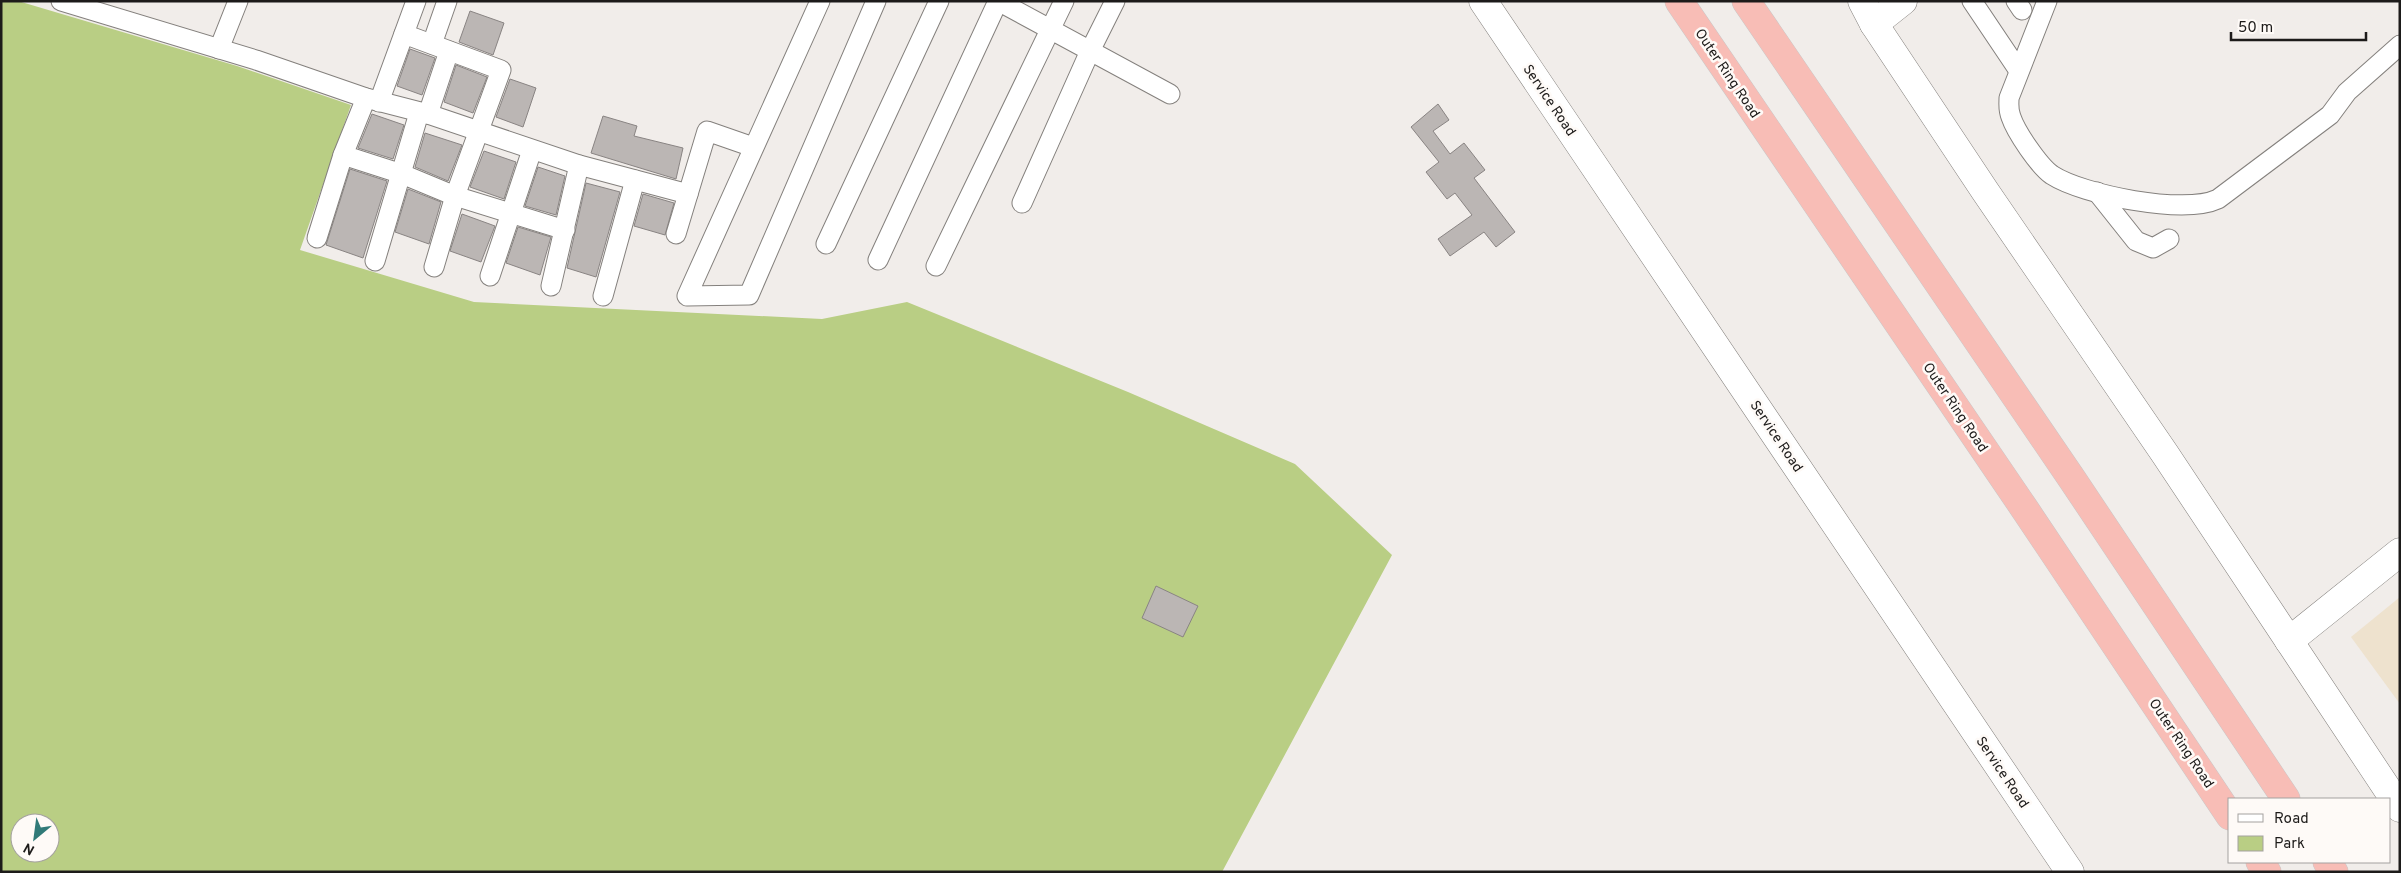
<svg xmlns="http://www.w3.org/2000/svg" width="2401" height="873" font-family="Overpass,sans-serif">
<style>
.commercial{fill:#eee2ce}
.green{fill:#b9ce84;fill-rule:evenodd}
.building{fill:#bbb6b4;stroke:#898483}
.lines{fill:none;stroke-linecap:round;stroke-linejoin:round}
.street-casing{stroke:#84807d;stroke-width:21}
.secondary-casing{stroke:#84807d;stroke-width:29}
.highway-casing{stroke:#c9c8c8;stroke-width:29}
.street{stroke:#fff;stroke-width:19}
.secondary{stroke:#fff;stroke-width:28}
.highway{stroke:#f8bdb6;stroke-width:28}
.labels{text-anchor:middle;stroke-width:5;stroke-linejoin:round;paint-order:stroke}
.street-label{font-size:14px;fill:#1d1b1a;stroke:#fefaf7}
</style>
<rect width="100%" height="100%" fill="#f1edea"/>
<!-- commercial -->
<polygon class="commercial" points="2400,597 2400,704 2351,637"/>
<!-- green -->
<path class="green" d="M1 1H18L237 66 351 105 300 250 474 302 822 319 907 302 1128 392 1295 464 1392 555 1222 872H1ZM20 823H50V853H20Z"/>
<!-- building -->
<g class="building">
<polygon points="470,11 504,23 493,55 459,42"/>
<polygon points="410,49 435,58 422,95 397,86"/>
<polygon points="456,65 487,77 473,113 444,102"/>
<polygon points="510,79 536,88 523,127 496,117"/>
<polygon points="1438,104 1449,120 1433,131 1450,154 1464,143 1485,170 1474,178 1515,232 1496,247 1484,232 1450,256 1438,239 1472,215 1455,193 1447,199 1426,172 1439,162 1411,127"/>
<polygon points="372,114 404,125 393,159 358,148"/>
<polygon points="603,116 637,126 634,136 683,148 676,179 591,153"/>
<polygon points="425,133 462,145 448,181 415,167"/>
<polygon points="484,151 516,162 504,199 470,187"/>
<polygon points="538,167 565,176 556,215 525,206"/>
<polygon points="350,169 387,181 363,258 326,245"/>
<polygon points="586,183 620,192 596,277 567,268"/>
<polygon points="408,189 441,202 429,244 395,232"/>
<polygon points="643,194 674,203 665,235 634,226"/>
<polygon points="462,214 495,226 481,262 450,251"/>
<polygon points="518,227 551,237 540,275 506,263"/>
<polygon points="1156,586 1198,606 1183,637 1142,618"/>
</g>
<g class="lines">
<!-- street casing -->
<g class="street-casing">
<g id="street">
<polyline points="61,1 256,60 366,98 428,114 579,165 688,194"/>
<polyline points="820,1 687,296 749,295 876,1"/>
<polyline points="998,1 1170,94"/>
<polyline points="1972,1 2019,71"/>
<polyline points="2016,1 2022,10"/>
<path d="M2047 1 2009 98C2009 105 2008 110 2011 117 2016 132 2039 166 2052 175 2083 195 2184 215 2218 199L2330 115 2347 92 2400 45"/>
<polyline points="404,34 501,70 455,196 434,267"/>
<polyline points="432,44 447,1"/>
<polyline points="219,49 238,1"/>
<polyline points="366,98 343,155 402,174 455,196 565,230"/>
<polyline points="379,102 416,1"/>
<polyline points="428,114 449,51"/>
<polyline points="2097,192 2136,241 2153,248 2169,239"/>
<polyline points="1022,203 1090,51 1115,1"/>
<polyline points="676,234 707,131 753,147"/>
<polyline points="317,238 343,155"/>
<polyline points="826,244 939,1"/>
<polyline points="878,260 998,1"/>
<polyline points="375,261 419,113"/>
<polyline points="936,266 1064,1"/>
<polyline points="490,276 532,150"/>
<polyline points="551,286 579,165"/>
<polyline points="603,296 635,180"/>
</g>
</g>
<!-- secondary casing -->
<g class="secondary-casing">
<g id="secondary">
<polyline points="1483,1 2070,872"/>
<polyline points="1862,1 1874,24 1985,191 2165,454 2400,808"/>
<polyline points="1874,24 1903,1"/>
<polyline points="2289,641 2400,552"/>
</g>
</g>
<!-- highway casing -->
<g class="highway-casing">
<g id="highway">
<polyline points="1679,1 2026,511 2230,816"/>
<polyline points="1746,1 2072,479 2286,799"/>
<polyline points="2260,862 2267,872"/>
<polyline points="2327,862 2334,872"/>
</g>
</g>
<!-- street -->
<use href="#street" class="street"/>
<!-- secondary -->
<use href="#secondary" class="secondary"/>
<!-- highway -->
<use href="#highway" class="highway"/>
</g>
<g class="labels">
<!-- street labels -->
<g class="street-label">
<text transform="translate(1728 73) rotate(56)" y="5">Outer Ring Road</text>
<text transform="translate(1550 100) rotate(56)" y="5">Service Road</text>
<text transform="translate(1956 407) rotate(56)" y="5">Outer Ring Road</text>
<text transform="translate(1777 436) rotate(56)" y="5">Service Road</text>
<text transform="translate(2182 743) rotate(56)" y="5">Outer Ring Road</text>
<text transform="translate(2003 772) rotate(56)" y="5">Service Road</text>
</g>
</g>
<!-- border -->
<rect width="2401" height="873" fill="none" stroke="#1d1b1a" stroke-width="5"/>
<!-- legend -->
<rect x="2228" y="798" width="162" height="65" fill="#fefaf7" stroke="#a4a19f"/>
<rect x="2238" y="814" width="25" height="8" fill="#ffffff" stroke="#a4a19f"/>
<text x="2274" y="823" font-size="15" fill="#1d1b1a">Road</text>
<rect x="2238" y="836" width="25" height="15" fill="#b9ce84" stroke="#a4a19f"/>
<text x="2274" y="848" font-size="15" fill="#1d1b1a">Park</text>
<!-- north arrow -->
<g transform="translate(35 838) rotate(209)"><circle r="24" fill="#fefaf7" stroke="#a4a19f"/>
<path d="M0-4L9 19L0 12L-9 19Z" fill="#317a78"/>
<text y="-8" font-size="14" font-weight="bold" text-anchor="middle" fill="#1d1b1a">N</text>
</g>
<!-- scale -->
<path d="M2231 32v8h135v-8" fill="none" stroke="#1d1b1a" stroke-width="2.5"/>
<text x="2238" y="32" font-size="15" fill="#1d1b1a" stroke="#fefaf7" stroke-width="4" paint-order="stroke">50 m</text>
</svg>
